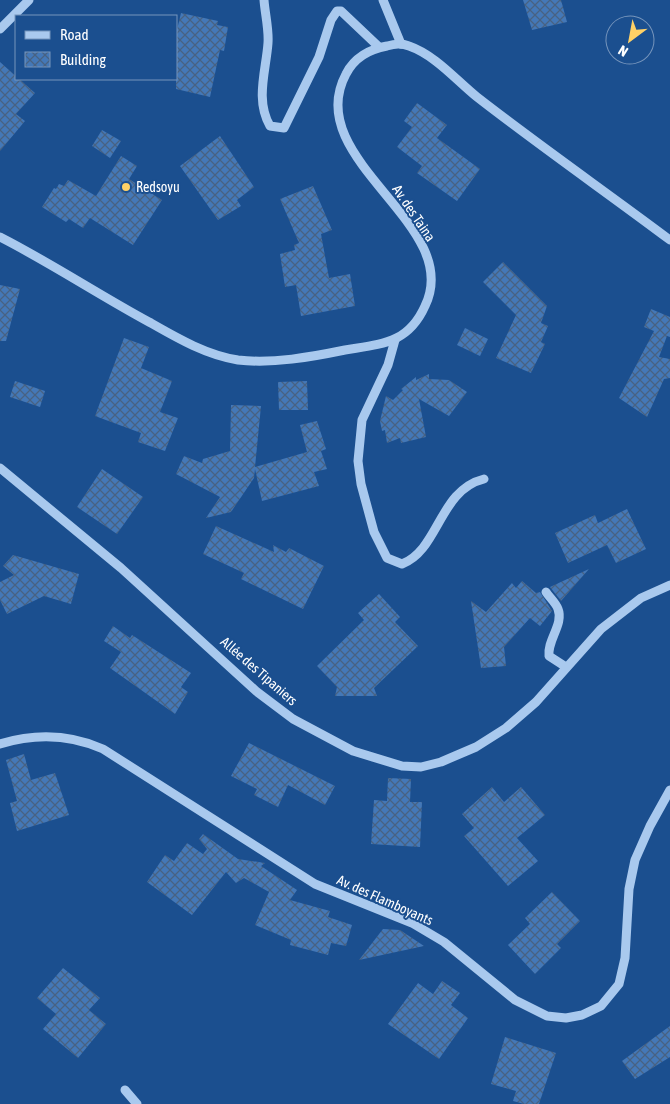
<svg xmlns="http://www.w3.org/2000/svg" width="670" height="1104" font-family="'Asap Condensed',sans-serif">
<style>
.building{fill:url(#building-cross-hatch)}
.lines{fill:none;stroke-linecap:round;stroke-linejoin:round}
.minor{stroke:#a9c9ee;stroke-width:9}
.poi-dot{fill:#ffd166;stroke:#1b4f8f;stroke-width:2}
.labels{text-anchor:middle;stroke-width:4;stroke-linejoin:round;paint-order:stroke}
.poi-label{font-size:14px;fill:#fff;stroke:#1b4f8f;text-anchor:start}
.street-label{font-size:14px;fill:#fff;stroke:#1b4f8f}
</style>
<defs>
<pattern id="building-cross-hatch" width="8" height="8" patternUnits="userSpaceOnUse" patternTransform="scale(1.25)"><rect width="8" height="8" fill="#4478b7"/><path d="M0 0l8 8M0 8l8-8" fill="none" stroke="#486282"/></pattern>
</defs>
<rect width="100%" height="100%" fill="#1b4f8f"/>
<!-- building -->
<g class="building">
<polygon points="523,0 561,0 567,22 532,30"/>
<polygon points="181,13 218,21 217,25 228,27 224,51 220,50 210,97 176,89 176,34"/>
<polygon points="0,62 35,93 16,114 25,121 0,151"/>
<polygon points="417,103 447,125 437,138 480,169 457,201 417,173 422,166 397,147 412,127 404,121"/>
<polygon points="102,130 121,141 110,158 92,146"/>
<polygon points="220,136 254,187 237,200 241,206 218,220 180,166"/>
<polygon points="121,156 137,166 129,179 162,200 133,245 90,218 83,228 69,219 66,222 42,207 54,188 56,189 59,184 64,186 68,180 96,196"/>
<polygon points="313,186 332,230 321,234 329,278 350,274 355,306 301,316 296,285 285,287 280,254 295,250 294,245 299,243 280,199"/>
<polygon points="503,262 547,306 541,323 548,326 541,342 545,344 531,373 496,358 516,315 483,282"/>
<polygon points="0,285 20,289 6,341 0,341"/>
<polygon points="651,309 670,317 670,337 667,336 659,357 670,359 670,378 664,379 647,417 619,398 654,331 644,327"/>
<polygon points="465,328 488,339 480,356 457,345"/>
<polygon points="124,338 149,347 141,368 172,381 160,412 178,418 165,451 138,442 141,433 95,416"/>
<polygon points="429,374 429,379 449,380 467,392 449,416 419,399 426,437 401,443 400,438 387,443 385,430 382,431 380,421 386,396 393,400 403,390 401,389 416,377 416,380"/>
<polygon points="15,381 45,391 40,407 10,397"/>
<polygon points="307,381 308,410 279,410 278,382"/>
<polygon points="231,405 261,406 255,467 307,452 300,425 317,421 326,449 321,451 327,469 314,472 319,486 262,501 255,469 254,478 231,512 206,518 220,497 176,474 184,456 202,463 203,459 230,451"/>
<polygon points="102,469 143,497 117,534 77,507"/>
<polygon points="627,509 646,549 616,563 607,545 568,563 555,533 595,515 598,523"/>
<polygon points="216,526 274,552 273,545 286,552 289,548 324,566 303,609 241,579 244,573 203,554"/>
<polygon points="13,555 79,574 71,604 44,596 7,614 0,600 0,582 14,575 3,566"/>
<polygon points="589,569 561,601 550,587"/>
<polygon points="522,581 536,593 540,592 552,611 540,626 530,618 504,647 506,666 481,668 471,601 486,612 512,583 516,588"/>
<polygon points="379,594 400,617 395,622 418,646 374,688 377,696 335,696 337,687 317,666 364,620 358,613"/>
<polygon points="113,626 130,638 132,635 191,673 181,687 188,692 175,714 110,668 121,652 104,641"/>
<polygon points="249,743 335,786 325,805 288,785 278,807 254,795 257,789 231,776"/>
<polygon points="24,754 31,780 55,773 69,815 17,831 10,803 17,801 6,760"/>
<polygon points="388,778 411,779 410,802 422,802 420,847 371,844 374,800 387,801"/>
<polygon points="492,787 504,802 521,787 545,815 517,838 538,861 508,886 464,836 474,828 462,814"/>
<polygon points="203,834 238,859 265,863 261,866 297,890 290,900 330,911 328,917 352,925 346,946 331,943 328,955 290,945 291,940 255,925 269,892 244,878 236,883 226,872 192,915 147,882 165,855 174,861 187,843 203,854 207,849 199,839"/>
<polygon points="552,892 580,921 557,944 561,948 535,974 508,945 530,924 525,918"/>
<polygon points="383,929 400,930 424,946 359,960"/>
<polygon points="63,968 100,998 89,1010 106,1024 78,1058 43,1029 56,1014 37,998"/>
<polygon points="442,981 460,993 451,1005 468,1018 439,1059 388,1024 418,983 433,994"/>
<polygon points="670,1026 670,1057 635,1079 622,1061"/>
<polygon points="505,1037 556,1053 539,1104 524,1104 513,1101 516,1091 491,1084"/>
</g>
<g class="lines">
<!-- minor -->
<g class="minor">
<path d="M264 0C265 14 269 29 268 43 266 71 255 100 270 126L284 128 319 57 331 20 337 11H341L379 47"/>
<polyline points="383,0 401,44"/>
<polyline points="0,29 29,0"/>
<path d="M0 237C51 263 99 295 149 322 177 338 206 355 238 360 273 364 311 357 345 350 381 344 408 344 425 306 465 224 300 160 346 74 354 58 370 49 387 46 395 44 401 43 409 46 435 55 456 80 477 97 540 146 606 192 670 240"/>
<path d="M395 340 388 365 362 420 358 461 361 484 374 532 387 558 402 564C439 550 439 490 484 479"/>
<polyline points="0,468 121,568 256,691 293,719 353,751 402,766 421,767 441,762 476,747 506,728 536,702 601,629 641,598 670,585"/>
<path d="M546 592C549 597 556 603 558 609 564 624 547 640 549 656L566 667"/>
<path d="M0 744C36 733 69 734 103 749L315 884 412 923 444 942 515 1000 547 1016 566 1018 582 1015 601 1006 619 984 625 958 629 889 635 860 650 826 670 790"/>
<polyline points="125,1090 137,1104"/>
</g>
</g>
<!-- markers -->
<circle class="poi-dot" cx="126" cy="187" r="5"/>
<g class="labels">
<!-- poi labels -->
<g class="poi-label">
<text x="136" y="192">Redsoyu</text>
</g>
<!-- street labels -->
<g class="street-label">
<text transform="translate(414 213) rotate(56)" y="5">Av. des Taina</text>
<text transform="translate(259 671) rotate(41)" y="5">Allée des Tipaniers</text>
<text transform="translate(385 900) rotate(24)" y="5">Av. des Flamboyants</text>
</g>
</g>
<!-- legend -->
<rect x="15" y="15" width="162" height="65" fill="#1b4f8f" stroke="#7695bc"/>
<rect x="25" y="31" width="25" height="8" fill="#a9c9ee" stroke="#7695bc"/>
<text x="60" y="40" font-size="15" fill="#ffffff">Road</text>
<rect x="25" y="52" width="25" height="15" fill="url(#building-cross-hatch)" stroke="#7695bc"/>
<text x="60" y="65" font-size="15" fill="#ffffff">Building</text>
<!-- north arrow -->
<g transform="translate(630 40) rotate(212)"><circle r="24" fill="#1b4f8f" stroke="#7695bc"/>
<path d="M0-4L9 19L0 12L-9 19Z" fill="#ffd166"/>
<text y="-8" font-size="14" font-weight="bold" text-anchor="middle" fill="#ffffff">N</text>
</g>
</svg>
